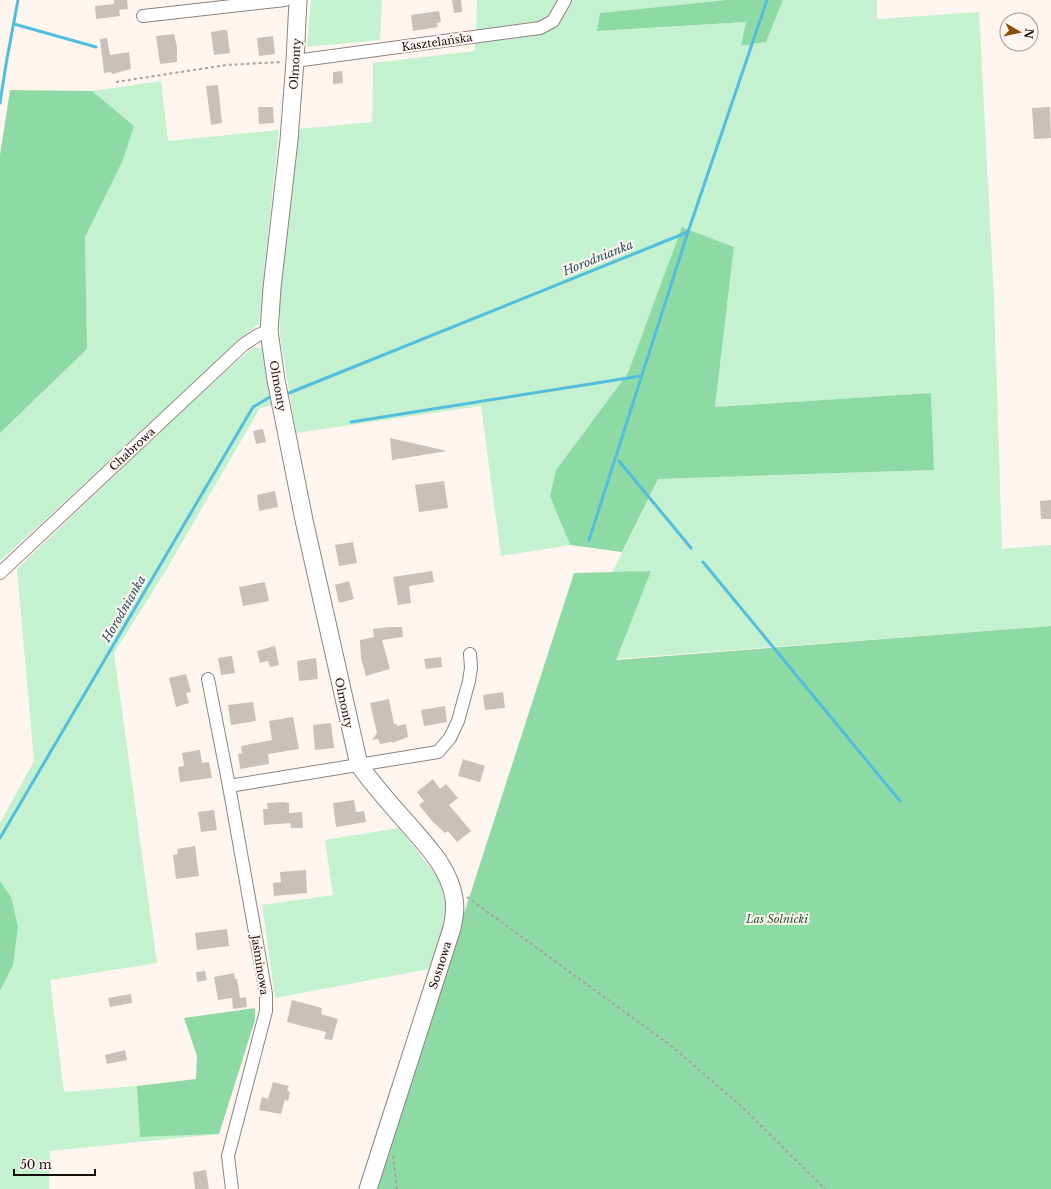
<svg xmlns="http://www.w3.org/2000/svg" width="1051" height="1189" font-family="'Libre Baskerville',serif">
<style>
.green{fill:#c4f1cf}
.forest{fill:#8edaa4}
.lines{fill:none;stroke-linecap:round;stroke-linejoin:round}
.stream{stroke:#52bedc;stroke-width:3}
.building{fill:#cbbfb9}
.street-casing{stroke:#8e837d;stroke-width:14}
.secondary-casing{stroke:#8e837d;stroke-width:19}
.path{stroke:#a8a09b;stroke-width:2;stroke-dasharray:3 3;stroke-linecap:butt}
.street{stroke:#fff;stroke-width:12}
.secondary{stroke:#fff;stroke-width:17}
.labels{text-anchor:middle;stroke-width:4;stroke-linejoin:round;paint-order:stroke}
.street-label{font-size:11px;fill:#14100e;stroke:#fff5ef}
.park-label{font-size:11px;font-style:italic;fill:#1f5633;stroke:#fff5ef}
.water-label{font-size:12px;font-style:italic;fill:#285663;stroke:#fff5ef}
</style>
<rect width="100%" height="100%" fill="#fff5ef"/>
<!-- green -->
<g class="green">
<polygon points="311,0 382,0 380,40 307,47"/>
<polygon points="477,0 726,0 600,13 598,31 747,22 741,46 766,42 783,0 877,0 877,19 979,12 994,298 1002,549 1051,545 1051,626 615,659 651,571 612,573 658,479 934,470 931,393 715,407 734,247 683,227 628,373 556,470 550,496 570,545 501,556 481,406 296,433 280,336 279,299 298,129 372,122 373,63 475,51"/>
<polygon points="161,81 168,141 279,130 259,323 0,561 0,433 87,349 85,237 123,160 134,126 92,91"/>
<polygon points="254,347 264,349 273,405 260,408 165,572 114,653 157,963 50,980 64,1092 137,1086 140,1137 219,1134 50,1151 49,1189 0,1189 0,991 13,965 11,897 0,881 0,823 34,761 17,569 210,384"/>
<polygon points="399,828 439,879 446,903 441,935 429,969 275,998 262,905 333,895 325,840"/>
</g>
<!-- forest -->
<g class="forest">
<polygon points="726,0 783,0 766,42 741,46 746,22 597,31 600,13"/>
<polygon points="10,90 92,91 134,126 123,160 85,237 87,349 0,433 0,155"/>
<polygon points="682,227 734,247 715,407 931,393 934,470 658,479 622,552 570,545 550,496 556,470 628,373"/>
<polygon points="651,571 616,660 1051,626 1051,1189 375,1189 574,573"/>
<polygon points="0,881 11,897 18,927 13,965 0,991"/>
<polygon points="255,1008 255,1020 219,1134 140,1137 137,1086 196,1079 197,1056 184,1018"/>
</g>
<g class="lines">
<!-- stream -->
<g class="stream">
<polyline points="14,24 96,47"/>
<polyline points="0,103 6,64 18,0"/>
<polyline points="289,393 688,232 767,0"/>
<polyline points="351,422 641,376"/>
<polyline points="619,461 691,548"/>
<polyline points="589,540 688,232"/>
<polyline points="703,562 900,801"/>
<polyline points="0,838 253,407 270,397"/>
</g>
</g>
<!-- building -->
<g class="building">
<polygon points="114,0 127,0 128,9 119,10 120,16 96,19 95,6 114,4"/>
<polygon points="452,0 461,0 462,12 454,13"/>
<polygon points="439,11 441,22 437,23 438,27 413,31 411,15"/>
<polygon points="224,30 227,30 230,53 214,55 211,32"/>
<polygon points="174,34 177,47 177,62 160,64 156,36"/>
<polygon points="273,36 275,54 259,56 257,38"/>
<polygon points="107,38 110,55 129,52 131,69 116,73 112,74 111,72 104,73 100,39"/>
<polygon points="342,71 343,83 333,84 333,72"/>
<polygon points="218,85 222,123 211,125 206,86"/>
<polygon points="258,107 273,107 274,123 259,124"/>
<polygon points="1050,107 1051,138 1034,139 1032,108"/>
<polygon points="263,429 266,442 256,444 253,431"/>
<polygon points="390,438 447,451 392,460"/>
<polygon points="444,481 448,508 419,512 415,485"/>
<polygon points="275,491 278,507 259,511 257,495"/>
<polygon points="1051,500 1051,519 1041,519 1040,501"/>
<polygon points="353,542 357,563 339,566 335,545"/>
<polygon points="432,571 434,582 409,586 411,603 398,605 393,577"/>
<polygon points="349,581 354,599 339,603 335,585"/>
<polygon points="265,582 269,601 243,606 239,587"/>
<polygon points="390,627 402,627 403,637 382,640 390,669 366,676 361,658 360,640 374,637 373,629"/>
<polygon points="275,646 279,665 270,667 268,661 260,663 257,651"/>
<polygon points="232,656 235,673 221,675 218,658"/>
<polygon points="441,657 442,667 426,669 424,659"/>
<polygon points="316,658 318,679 299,681 297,661"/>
<polygon points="186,674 191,692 186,693 189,703 176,707 169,678"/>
<polygon points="503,692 505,708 485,710 483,695"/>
<polygon points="389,699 394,724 397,724 397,726 406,724 408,737 392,743 392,742 380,744 378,739 372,740 377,733 370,703"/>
<polygon points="253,702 256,721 231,725 228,705"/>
<polygon points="445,706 447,722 424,726 421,710"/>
<polygon points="293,717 299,749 268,754 269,764 240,769 238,754 242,753 241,746 272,740 269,721"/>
<polygon points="331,723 334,748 315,750 313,725"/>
<polygon points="200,750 202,763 209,762 212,778 180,782 178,767 184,766 182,753"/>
<polygon points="463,759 485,766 480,782 458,776"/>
<polygon points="433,779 440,789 446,784 458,798 449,805 471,831 457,842 448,831 445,833 432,821 419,805 424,801 417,792"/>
<polygon points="354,800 356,812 364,811 366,822 336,827 333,803"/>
<polygon points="284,802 289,803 289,813 302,812 303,828 291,828 290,823 264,825 263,809 268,809 267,803"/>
<polygon points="214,810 217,830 201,832 198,812"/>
<polygon points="195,846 199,876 176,879 173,855 178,854 177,849"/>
<polygon points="306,870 307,893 274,896 273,883 281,882 280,872"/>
<polygon points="227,929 229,946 197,950 195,933"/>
<polygon points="205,971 207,980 197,982 196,972"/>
<polygon points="234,973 235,979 237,979 240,998 246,997 247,1007 233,1009 232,998 218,1000 214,977"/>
<polygon points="131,994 132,1003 110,1007 108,998"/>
<polygon points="292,1000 322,1008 321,1014 338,1019 332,1040 324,1039 326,1032 287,1022"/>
<polygon points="125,1050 127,1060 107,1064 105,1055"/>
<polygon points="273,1082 289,1086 287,1090 290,1092 288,1101 285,1100 281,1114 259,1110 262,1097 268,1099"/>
<polygon points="206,1170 209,1189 195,1189 193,1172"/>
</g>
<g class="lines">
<!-- street casing -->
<g class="street-casing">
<g id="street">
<polyline points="143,16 285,0"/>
<polyline points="295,61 540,28 553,21 565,0"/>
<polyline points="0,573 243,345 258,335 269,331"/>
<polyline points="208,679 229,786 266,994 266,1011 228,1156 232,1189"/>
<polyline points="229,786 438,752 450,738 458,721 469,681 471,668 470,654"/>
</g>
</g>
<!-- secondary casing -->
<g class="secondary-casing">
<path id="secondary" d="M298 0 295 61 289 140 272 288 269 331 276 380 304 520 359 765C374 786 391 805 408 824 427 846 449 868 454 898 456 908 454 918 452 928L368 1189"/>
</g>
<!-- path -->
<g class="path">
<polyline points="116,82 226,65 282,62"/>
<polyline points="467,897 670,1045 739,1104 825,1189"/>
<polyline points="393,1156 397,1189"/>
</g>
<!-- street -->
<use href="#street" class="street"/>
<!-- secondary -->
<use href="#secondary" class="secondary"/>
</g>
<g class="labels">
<!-- street labels -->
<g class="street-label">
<text transform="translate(437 42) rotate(-8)" y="4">Kasztelańska</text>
<text transform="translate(295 64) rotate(-86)" y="4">Olmonty</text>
<text transform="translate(278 386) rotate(80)" y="4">Olmonty</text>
<text transform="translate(132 449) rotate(-43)" y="4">Chabrowa</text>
<text transform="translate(344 703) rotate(78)" y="4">Olmonty</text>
<text transform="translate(260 965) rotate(81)" y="4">Jaśminowa</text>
<text transform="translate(440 965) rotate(-72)" y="4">Sosnowa</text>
</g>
<!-- park labels -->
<g class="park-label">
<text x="777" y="923">Las Solnicki</text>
</g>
<!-- water labels -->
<g class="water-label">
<text transform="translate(598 258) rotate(-22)" y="4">Horodnianka</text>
<text transform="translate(124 609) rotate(-60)" y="4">Horodnianka</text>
</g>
</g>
<!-- north arrow -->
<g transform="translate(1019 32) rotate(99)"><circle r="19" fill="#fff5ef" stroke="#a19995"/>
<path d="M0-3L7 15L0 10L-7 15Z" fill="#8a4e0b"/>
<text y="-6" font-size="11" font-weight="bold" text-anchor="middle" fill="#14100e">N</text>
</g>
<!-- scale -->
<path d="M14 1169v6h81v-6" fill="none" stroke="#14100e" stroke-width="2"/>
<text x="20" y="1169" font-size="12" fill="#14100e" stroke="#fff5ef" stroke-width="3" paint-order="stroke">50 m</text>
</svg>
